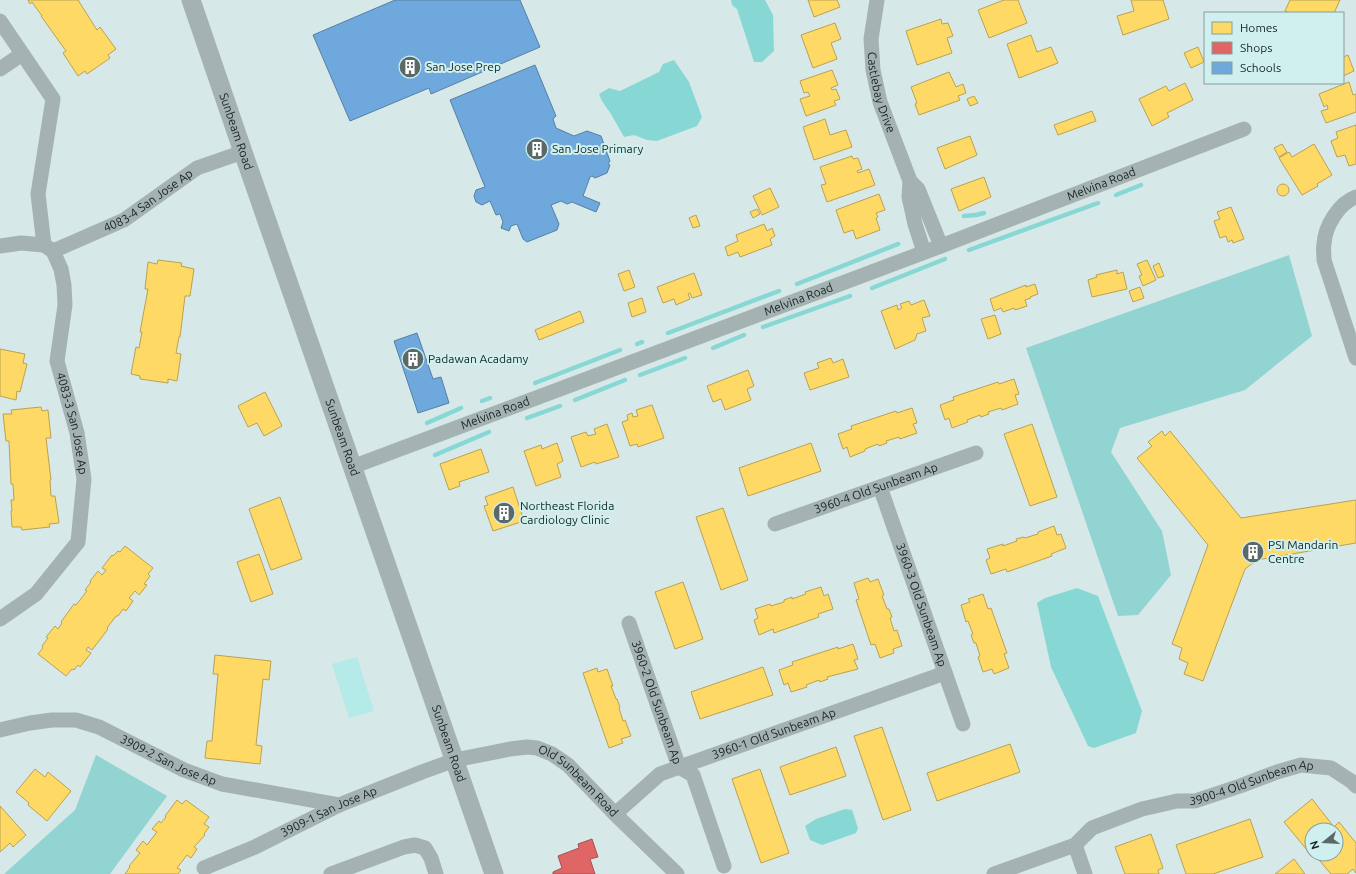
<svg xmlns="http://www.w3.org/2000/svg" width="1356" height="874" font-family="Ubuntu,sans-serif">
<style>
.green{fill:#b4eae8}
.forest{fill:#91d4d2}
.water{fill:#87d8d5}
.homes{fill:#ffd966;stroke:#b9a252}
.shops{fill:#e06666;stroke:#a45252}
.schools{fill:#6fa8dc;stroke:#5580a4}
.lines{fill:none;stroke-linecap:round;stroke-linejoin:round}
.stream{stroke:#87d8d5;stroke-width:4.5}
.minor{stroke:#a4b2b2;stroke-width:15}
.tertiary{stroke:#a4b2b2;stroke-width:19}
.labels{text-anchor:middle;stroke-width:4;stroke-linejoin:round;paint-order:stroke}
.poi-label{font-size:12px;fill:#172323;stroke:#cff0ee;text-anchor:start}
.street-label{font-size:12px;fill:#172323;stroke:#cff0ee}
</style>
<rect width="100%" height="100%" fill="#d7e8e8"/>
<!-- green -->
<polygon class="green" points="357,657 374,711 349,718 332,664"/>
<!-- forest -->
<g class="forest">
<polygon points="1289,255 1312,336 1245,390 1120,428 1111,452 1162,531 1171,575 1138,615 1118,616 1026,348"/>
<polygon points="96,755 167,796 110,874 4,874 75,810"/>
</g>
<!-- water -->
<g class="water">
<polygon points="731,0 765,0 773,15 774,51 762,62 754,62 737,9 732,5"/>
<polygon points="674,60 689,82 702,117 697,126 657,141 647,140 634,135 624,137 611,114 602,101 599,94 609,88 620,91 659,72 663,64"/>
<polygon points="1077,588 1098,596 1142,711 1136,733 1094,748 1088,746 1051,667 1037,603 1045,598"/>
<polygon points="845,809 852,810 858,828 856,833 822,845 810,840 805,826 816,819"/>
</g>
<!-- homes -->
<g class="homes">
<polygon points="28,0 78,0 97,30 100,27 116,49 108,55 110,58 87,74 85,71 78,76 63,53 66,51 41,16 42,16 32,2 30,4"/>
<polygon points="808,0 837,0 840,7 814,17"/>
<polygon points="1004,0 1018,0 1027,23 989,38 978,10"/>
<polygon points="1131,0 1163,0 1169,19 1123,35 1117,16 1134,11"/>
<polygon points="1290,0 1340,0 1334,13 1290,13 1285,11"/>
<polygon points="941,19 942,24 948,23 953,36 947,38 952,53 917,65 906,31"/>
<polygon points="835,23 841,39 831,43 837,59 813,68 801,35"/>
<polygon points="1031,35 1037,52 1051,47 1058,63 1019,78 1007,44"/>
<polygon points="1198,47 1204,62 1191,68 1184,53"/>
<polygon points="1348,55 1354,71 1343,76 1343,57"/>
<polygon points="832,70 838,85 831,88 832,90 836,89 840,99 834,101 836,105 806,116 800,99 810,96 808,92 804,93 800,81"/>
<polygon points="949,72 956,87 963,84 966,93 958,96 960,100 919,115 915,104 917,103 911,87"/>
<polygon points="1349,82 1353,95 1356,94 1356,112 1326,123 1321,111 1328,109 1327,105 1324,107 1319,94"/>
<polygon points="1185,83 1193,100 1167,113 1169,117 1152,126 1139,99 1166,86 1169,91"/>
<polygon points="974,96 978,103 970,106 967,99"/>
<polygon points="1092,111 1096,121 1058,135 1054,125"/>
<polygon points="825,119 830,135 846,130 852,147 814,160 803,127"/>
<polygon points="1356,125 1356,164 1349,166 1345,155 1337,157 1331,141 1338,138 1336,132"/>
<polygon points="970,136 977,155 945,169 937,148"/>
<polygon points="1282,144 1287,152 1279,157 1274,148"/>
<polygon points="1314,144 1332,175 1317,184 1318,186 1302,195 1279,158 1289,152 1292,157"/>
<polygon points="852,156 853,159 858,158 862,169 857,171 858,173 869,169 875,185 827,202 821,185 826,184 820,167"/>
<polygon points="984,177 991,197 959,211 951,189"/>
<circle cx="1283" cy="190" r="6"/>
<polygon points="770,188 779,207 762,215 753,196"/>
<polygon points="879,194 885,210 876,213 878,217 876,218 880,230 856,239 853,230 844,233 836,210"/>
<polygon points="1231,207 1244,239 1233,243 1232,240 1228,242 1226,236 1220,238 1214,221 1220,219 1217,212"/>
<polygon points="757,209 760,214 753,218 750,212"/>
<polygon points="696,215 700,226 693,228 689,218"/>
<polygon points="764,224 767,231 772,228 775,236 770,239 772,245 740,257 738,252 728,256 725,247 738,241 736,235"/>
<polygon points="158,260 182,263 181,266 194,269 190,296 185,296 180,337 179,337 176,353 181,354 177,381 168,379 168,383 140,379 140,376 131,374 136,347 139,348 142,332 140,332 148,289 145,289 148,262 157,264"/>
<polygon points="1147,260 1156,280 1143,286 1139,276 1142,275 1137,264"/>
<polygon points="1159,263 1164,276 1158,278 1153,266"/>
<polygon points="629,270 635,287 624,291 618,274"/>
<polygon points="1117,270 1117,274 1123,272 1127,289 1092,297 1088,280 1097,277 1096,275"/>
<polygon points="694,273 702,295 692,298 690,293 688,294 690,299 676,305 674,299 663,303 657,287"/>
<polygon points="1035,284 1038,294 1030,297 1031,298 1025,300 1027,306 1015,310 1014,308 1003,312 1001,308 994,311 990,299 1026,285 1026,287"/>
<polygon points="1140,287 1144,298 1133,302 1129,291"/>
<polygon points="642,298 646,312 632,317 628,303"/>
<polygon points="924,300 930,316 922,318 926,331 917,334 915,340 895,349 881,311 897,305 898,310 902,308 900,304 909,301 911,305"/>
<polygon points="580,311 584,322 539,340 535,330"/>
<polygon points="995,315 1001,334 988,339 981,319"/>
<polygon points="0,349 25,354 23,363 27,364 20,392 17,391 16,400 0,396"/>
<polygon points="831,358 833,363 843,359 849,377 810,390 804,373 819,368 817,363"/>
<polygon points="748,370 754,386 747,389 751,400 725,410 721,399 713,402 707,386"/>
<polygon points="1014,379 1019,394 1015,395 1018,404 1002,410 1001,408 988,412 989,414 981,417 980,415 967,420 968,422 952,428 949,418 945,420 940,405 954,400 953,397 998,382 999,384"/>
<polygon points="265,392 282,426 264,436 257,423 248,427 238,406"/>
<polygon points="652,405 664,438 638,447 637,444 630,446 622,422 628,420 627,415 632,413 633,417 638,416 636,410"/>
<polygon points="41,407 42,411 48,410 51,438 46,438 51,480 50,480 51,496 55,496 59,523 49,524 50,527 22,530 21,527 12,527 11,511 12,511 11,500 14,500 13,484 11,484 9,441 6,441 3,414 12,414 11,410"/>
<polygon points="912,408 917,423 913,424 917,433 900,439 899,437 886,441 887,443 879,446 878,444 865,449 865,451 850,457 847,447 843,449 838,434 852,429 851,426 896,411 897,413"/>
<polygon points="607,424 619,457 596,464 595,462 581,467 571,437 586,432 588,436 596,434 594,429"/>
<polygon points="1032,424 1057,497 1030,506 1004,434"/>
<polygon points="1162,431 1165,436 1170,431 1241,518 1356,500 1356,543 1257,560 1245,569 1203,681 1184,674 1188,663 1179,659 1182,648 1172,644 1208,545 1137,458 1152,446 1148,442"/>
<polygon points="557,443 563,461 557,464 561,477 536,486 524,451 541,445 542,449"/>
<polygon points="811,443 821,471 748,496 739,468"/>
<polygon points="481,449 489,472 459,482 460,486 449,490 440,464"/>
<polygon points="513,487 524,521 493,531 484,506 488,505 485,497"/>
<polygon points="280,497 302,559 271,570 249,509"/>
<polygon points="723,508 748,580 721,590 696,517"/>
<polygon points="1054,526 1057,535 1061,534 1066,548 1051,554 1052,556 1007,572 1006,569 991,574 986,560 990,558 987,549 1003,544 1003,546 1017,541 1016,539 1024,537 1025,538 1038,534 1038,532"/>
<polygon points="125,546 153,568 148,574 150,576 144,584 147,585 139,595 135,591 129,598 133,601 126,611 123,609 118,616 116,616 107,628 108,629 92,650 88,647 86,650 91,653 80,667 78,665 74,670 72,669 66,676 38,654 43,648 42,646 48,638 46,637 55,626 58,629 62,623 61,622 74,604 76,605 87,591 85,590 91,582 90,581 98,571 102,575 106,570 102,568 112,555 113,556 118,551 120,552"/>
<polygon points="259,554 273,594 251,602 237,562"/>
<polygon points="868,578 870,582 878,579 884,595 882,596 887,609 889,609 892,617 890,618 894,631 897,630 902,646 893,649 894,653 880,658 875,644 871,645 856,600 859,599 854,583"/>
<polygon points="683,582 703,639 675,649 655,592"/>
<polygon points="821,587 824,596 828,594 833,609 818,614 819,617 774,633 773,629 759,635 754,620 758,618 755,609 770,604 771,606 784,602 784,600 792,597 792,599 806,594 805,592"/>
<polygon points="983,594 988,609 991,608 1007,653 1004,654 1009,668 994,674 992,669 983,672 978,657 980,656 976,643 974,643 971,635 973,634 968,621 966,622 961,605 970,602 968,599"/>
<polygon points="853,644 858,659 854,660 858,669 827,677 828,679 820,682 819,680 806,685 807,687 791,692 788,683 784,685 779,670 793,665 792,662 838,647 838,649"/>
<polygon points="215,655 271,661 269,680 263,679 256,745 262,746 260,764 205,758 207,741 212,741 218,674 213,674"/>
<polygon points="763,667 773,695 700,719 691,692"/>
<polygon points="597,668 598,672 607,669 613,686 611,686 616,699 617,699 620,707 619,708 623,721 625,720 631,736 621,739 623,743 609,748 583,673"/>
<polygon points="882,727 911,810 883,820 854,736"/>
<polygon points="1010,744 1020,772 937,801 927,773"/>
<polygon points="836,747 846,776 790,795 780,767"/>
<polygon points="35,769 45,777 48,772 71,791 47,821 28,805 29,803 16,792"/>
<polygon points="760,769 789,853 761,863 732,779"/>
<polygon points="1312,799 1334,827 1339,822 1356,843 1356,873 1353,869 1347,874 1331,874 1314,854 1336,854 1336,830 1312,830 1312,851 1309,848 1307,850 1284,822"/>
<polygon points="177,800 182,804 186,800 209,817 204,824 209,827 204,834 205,835 194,847 197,849 191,858 187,855 177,868 181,870 178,874 125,874 130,867 129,866 140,853 136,850 143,841 147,845 157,832 152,829 159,821 161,823 166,817 165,816"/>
<polygon points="0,806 26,835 13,847 10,843 0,852"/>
<polygon points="1250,819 1263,857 1213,874 1186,874 1176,845"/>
<polygon points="1151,834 1163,868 1158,870 1159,874 1125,874 1115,847"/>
<polygon points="1294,859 1305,874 1275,874"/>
</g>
<!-- shops -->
<polygon class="shops" points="592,839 598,857 590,859 595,874 553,874 553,872 562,868 558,856 579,848 578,844"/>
<!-- schools -->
<g class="schools">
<polygon points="395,0 520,0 540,47 431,94 429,88 350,121 313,35"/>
<polygon points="535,65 556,116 553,119 556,128 574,136 587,131 601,136 610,161 608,164 610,165 607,173 595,178 592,176 590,177 583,196 600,203 596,212 572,202 567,204 561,201 551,205 559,224 557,230 527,242 523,239 517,224 511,226 509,231 501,228 503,222 500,214 496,215 490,201 482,205 476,202 474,196 476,190 485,187 450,100"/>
<polygon points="417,333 433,379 441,377 449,403 418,413 394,341"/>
</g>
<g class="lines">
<!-- stream -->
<g class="stream">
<polyline points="1116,195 1141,185"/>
<polyline points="964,216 976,215 984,213"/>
<polyline points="969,250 1098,203"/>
<polyline points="797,284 898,244"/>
<polyline points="872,288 945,259"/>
<polyline points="763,327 850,296"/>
<polyline points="668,333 779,291"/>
<polyline points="637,344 642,342"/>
<polyline points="713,348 744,335"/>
<polyline points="640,375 685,358"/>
<polyline points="535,383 620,350"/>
<polyline points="575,400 625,380"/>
<polyline points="482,401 490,398"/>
<polyline points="527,418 560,406"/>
<polyline points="427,423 461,408"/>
<polyline points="435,455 489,432"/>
</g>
<!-- minor -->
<g class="minor">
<path id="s1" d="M877 0 871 39 873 70 880 102 910 181 909 197 915 224 924 252"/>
<polyline points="0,21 53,99 38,194 44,245"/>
<polyline points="0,69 22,54"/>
<polyline points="910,181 918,189 941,246"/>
<path d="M1356 197C1339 203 1325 226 1324 244 1323 249 1324 255 1324 260L1356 358"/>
<path id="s2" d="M0 246 21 243 44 245 53 251 61 269 64 285 65 305 57 361 77 433 84 479 78 542 36 594 0 619"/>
<path id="s3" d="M53 251 124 220 197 168 243 152"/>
<path id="s4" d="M352 467 941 246 1244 129"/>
<path id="s5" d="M880 487 963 724"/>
<path id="s6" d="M775 524 976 453"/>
<path id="s7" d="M629 623 679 767 693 775 724 866"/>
<path id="s8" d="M0 730 30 723 52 720H76L99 727 184 770 222 784 339 805"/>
<path id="s9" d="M615 814 660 774 945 673"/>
<polyline points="1075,845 1085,874"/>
<path id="s10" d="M204 868 255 847 339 805 422 772 455 760 510 749 527 747 537 748 552 754 568 765 615 814 677 874"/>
<polyline points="331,874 404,847 415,845 425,848 431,858 436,874"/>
<path id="s11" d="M994 874 1075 845 1092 828 1142 809 1177 801H1195L1240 786 1277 772 1301 765 1331 768 1351 781 1356 786"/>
</g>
<!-- tertiary -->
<path class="tertiary" id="s12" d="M191 0 243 152 494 874"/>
</g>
<!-- icons -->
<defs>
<g id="building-disc" transform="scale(1.15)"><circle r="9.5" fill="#5a6868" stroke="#cff0ee"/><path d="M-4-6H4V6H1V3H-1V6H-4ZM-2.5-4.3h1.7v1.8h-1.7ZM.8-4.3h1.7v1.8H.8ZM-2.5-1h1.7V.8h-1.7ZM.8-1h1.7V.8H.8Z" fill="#fff"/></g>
</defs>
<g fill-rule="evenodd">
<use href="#building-disc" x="410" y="67"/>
<use href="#building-disc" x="537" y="149"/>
<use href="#building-disc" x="413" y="359"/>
<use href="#building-disc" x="504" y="513"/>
<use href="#building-disc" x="1253" y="552"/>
</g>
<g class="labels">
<!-- poi labels -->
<g class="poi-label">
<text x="426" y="71">San Jose Prep</text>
<text x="552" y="153">San Jose Primary</text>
<text x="428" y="363">Padawan Acadamy</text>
<text x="520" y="510">Northeast Florida<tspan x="520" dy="14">Cardiology Clinic</tspan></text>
<text x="1268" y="549">PSI Mandarin<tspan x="1268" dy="14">Centre</tspan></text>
</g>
<!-- street labels -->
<g class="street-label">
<text dy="4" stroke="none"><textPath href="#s1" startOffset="94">Castlebay Drive</textPath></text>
<text dy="4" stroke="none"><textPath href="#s12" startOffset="139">Sunbeam Road</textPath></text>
<text dy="4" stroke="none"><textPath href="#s4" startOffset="801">Melvina Road</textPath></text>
<text dy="4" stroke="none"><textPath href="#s3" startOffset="108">4083-4 San Jose Ap</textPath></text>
<text dy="4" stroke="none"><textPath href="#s4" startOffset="477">Melvina Road</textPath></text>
<text dy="4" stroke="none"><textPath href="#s4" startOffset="153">Melvina Road</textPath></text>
<text dy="4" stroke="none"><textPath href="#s2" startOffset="232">4083-3 San Jose Ap</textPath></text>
<text dy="4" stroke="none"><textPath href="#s12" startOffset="463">Sunbeam Road</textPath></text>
<text dy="4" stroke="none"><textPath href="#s6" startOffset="107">3960-4 Old Sunbeam Ap</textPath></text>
<text dy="4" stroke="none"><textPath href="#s5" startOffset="125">3960-3 Old Sunbeam Ap</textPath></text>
<text dy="4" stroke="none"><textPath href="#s7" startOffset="84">3960-2 Old Sunbeam Ap</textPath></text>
<text dy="4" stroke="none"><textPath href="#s9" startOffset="181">3960-1 Old Sunbeam Ap</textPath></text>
<text dy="4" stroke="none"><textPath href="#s12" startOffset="787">Sunbeam Road</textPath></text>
<text dy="4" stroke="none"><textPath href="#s8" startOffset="178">3909-2 San Jose Ap</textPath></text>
<text dy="4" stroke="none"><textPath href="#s10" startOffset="410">Old Sunbeam Road</textPath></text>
<text dy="4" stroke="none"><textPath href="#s11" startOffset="277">3900-4 Old Sunbeam Ap</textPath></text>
<text dy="4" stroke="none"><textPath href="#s10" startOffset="137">3909-1 San Jose Ap</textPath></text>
</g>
</g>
<!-- legend -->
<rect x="1204" y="12" width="140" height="72" fill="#cff0ee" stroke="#859e9d"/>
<rect x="1212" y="22" width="20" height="12" fill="#ffd966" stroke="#859e9d"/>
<text x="1240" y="32" font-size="12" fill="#172323">Homes</text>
<rect x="1212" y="42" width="20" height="12" fill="#e06666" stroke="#859e9d"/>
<text x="1240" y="52" font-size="12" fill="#172323">Shops</text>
<rect x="1212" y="62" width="20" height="12" fill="#6fa8dc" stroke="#859e9d"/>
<text x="1240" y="72" font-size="12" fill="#172323">Schools</text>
<!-- north arrow -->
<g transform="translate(1324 842) rotate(252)"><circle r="19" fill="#cff0ee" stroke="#859e9d"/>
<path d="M0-3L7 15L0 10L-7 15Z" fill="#5a6868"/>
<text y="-6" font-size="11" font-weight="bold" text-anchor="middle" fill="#172323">N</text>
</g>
</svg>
